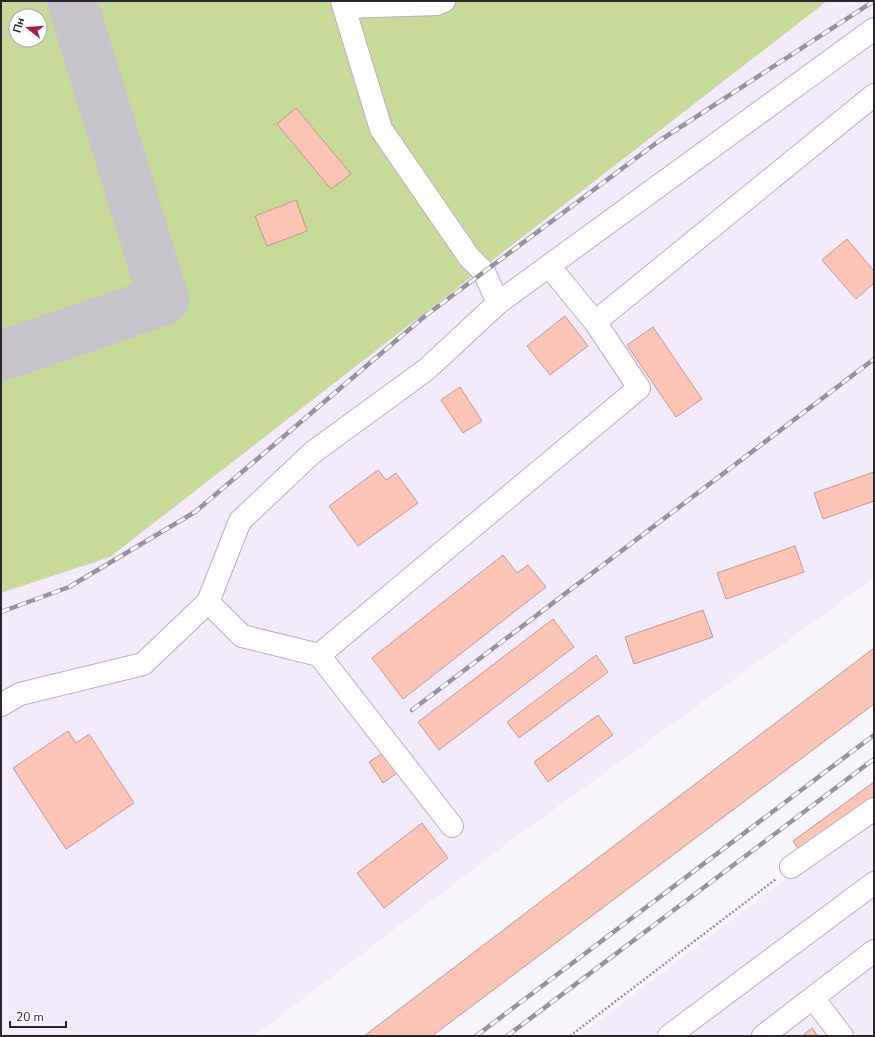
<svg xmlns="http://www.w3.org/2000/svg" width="875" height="1037" font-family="'Nunito Sans',sans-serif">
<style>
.built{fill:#f3ebfb;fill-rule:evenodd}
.green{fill:#c8da97;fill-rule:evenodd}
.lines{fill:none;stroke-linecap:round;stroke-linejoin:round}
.taxiway{stroke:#c8c4cc;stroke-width:50}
.building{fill:#fbc4b5;stroke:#bf9a90}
.minor-casing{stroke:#bcabca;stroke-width:24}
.path{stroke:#98949d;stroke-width:2.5;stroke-dasharray:2 2;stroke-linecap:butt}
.minor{stroke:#fff;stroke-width:22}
.rail-casing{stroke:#97939c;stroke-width:4.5}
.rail{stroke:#fff;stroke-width:3;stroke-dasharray:9;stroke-linecap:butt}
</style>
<rect width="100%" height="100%" fill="#f8f5fc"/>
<!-- built -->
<g class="built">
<path d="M1 1H874V578L509 842 254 1036H1ZM16 16H40V40H16Z"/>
<polygon points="874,781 874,1036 579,1036 800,868 793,841"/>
</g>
<!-- green -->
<path class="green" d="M1 1H827L110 557 1 593ZM16 16H40V40H16Z"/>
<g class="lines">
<!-- taxiway -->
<polyline class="taxiway" points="1,356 164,300 72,1"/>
</g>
<!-- building -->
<g class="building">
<polygon points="296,108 351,174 331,189 277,124"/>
<polygon points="296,200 307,231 267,246 255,216"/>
<polygon points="847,239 874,271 874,283 856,299 822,260"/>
<polygon points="565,316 588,346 550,375 527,346"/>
<polygon points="653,327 702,399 676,417 627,345"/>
<polygon points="460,387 482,421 463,433 441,400"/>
<polygon points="378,470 386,480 396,473 418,503 358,546 329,506"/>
<polygon points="874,472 874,501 823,519 814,493"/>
<polygon points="795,546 804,572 726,599 717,573"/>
<polygon points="503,555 517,573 528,565 546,587 403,699 372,658"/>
<polygon points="703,610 713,637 634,664 625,637"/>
<polygon points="553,619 574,647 439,750 418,722"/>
<polygon points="874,648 874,704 432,1036 364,1036"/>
<polygon points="596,655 608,672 519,738 507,722"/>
<polygon points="598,715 613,735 548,782 534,762"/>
<polygon points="68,731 76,743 89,734 134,803 66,849 13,768"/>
<polygon points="386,751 400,771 383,783 369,762"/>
<polygon points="874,782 874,801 802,854 793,841"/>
<polygon points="422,823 448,858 384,908 357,873"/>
<polygon points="812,1028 818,1036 802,1036"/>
</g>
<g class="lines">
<!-- minor casing -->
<g class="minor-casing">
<g id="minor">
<polyline points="342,1 381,129 469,257 484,272 498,303"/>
<polyline points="344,7 437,4 444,1"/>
<polyline points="549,266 595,322"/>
<polyline points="208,602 242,636 319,655 639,388 595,322 874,95"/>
<polyline points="319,655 452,826"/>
<polyline points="1,705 20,694 143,664 208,602 240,521 312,453 427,369 498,303 874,29"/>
<polyline points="791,867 874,809"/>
<polyline points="813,998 842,1036"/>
<polyline points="669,1036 874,883"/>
<polyline points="763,1036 874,951"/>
</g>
</g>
<!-- path -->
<polyline class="path" points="570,1036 776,879"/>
<!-- minor -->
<use href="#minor" class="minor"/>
<!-- rail casing -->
<g class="rail-casing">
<g id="rail">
<polyline points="1,612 69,587 195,512 425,316 659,141 874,1"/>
<polyline points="412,710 874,359"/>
<polyline points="476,1036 874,735"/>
<polyline points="507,1036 874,759"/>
</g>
</g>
<!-- rail -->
<use href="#rail" class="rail"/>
</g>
<!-- border -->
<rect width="875" height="1037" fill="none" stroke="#2b2531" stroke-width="4"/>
<!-- north arrow -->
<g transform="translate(28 28) rotate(287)"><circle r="19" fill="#ffffff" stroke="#aaa8ad"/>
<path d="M0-3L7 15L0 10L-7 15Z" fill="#ab1950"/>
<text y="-6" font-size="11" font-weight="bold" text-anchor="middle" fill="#2b2531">Пн</text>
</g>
<!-- scale -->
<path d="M10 1021v6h56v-6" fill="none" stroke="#2b2531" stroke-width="2"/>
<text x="16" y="1021" font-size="12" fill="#2b2531" stroke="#ffffff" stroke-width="3" paint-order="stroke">20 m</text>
</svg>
